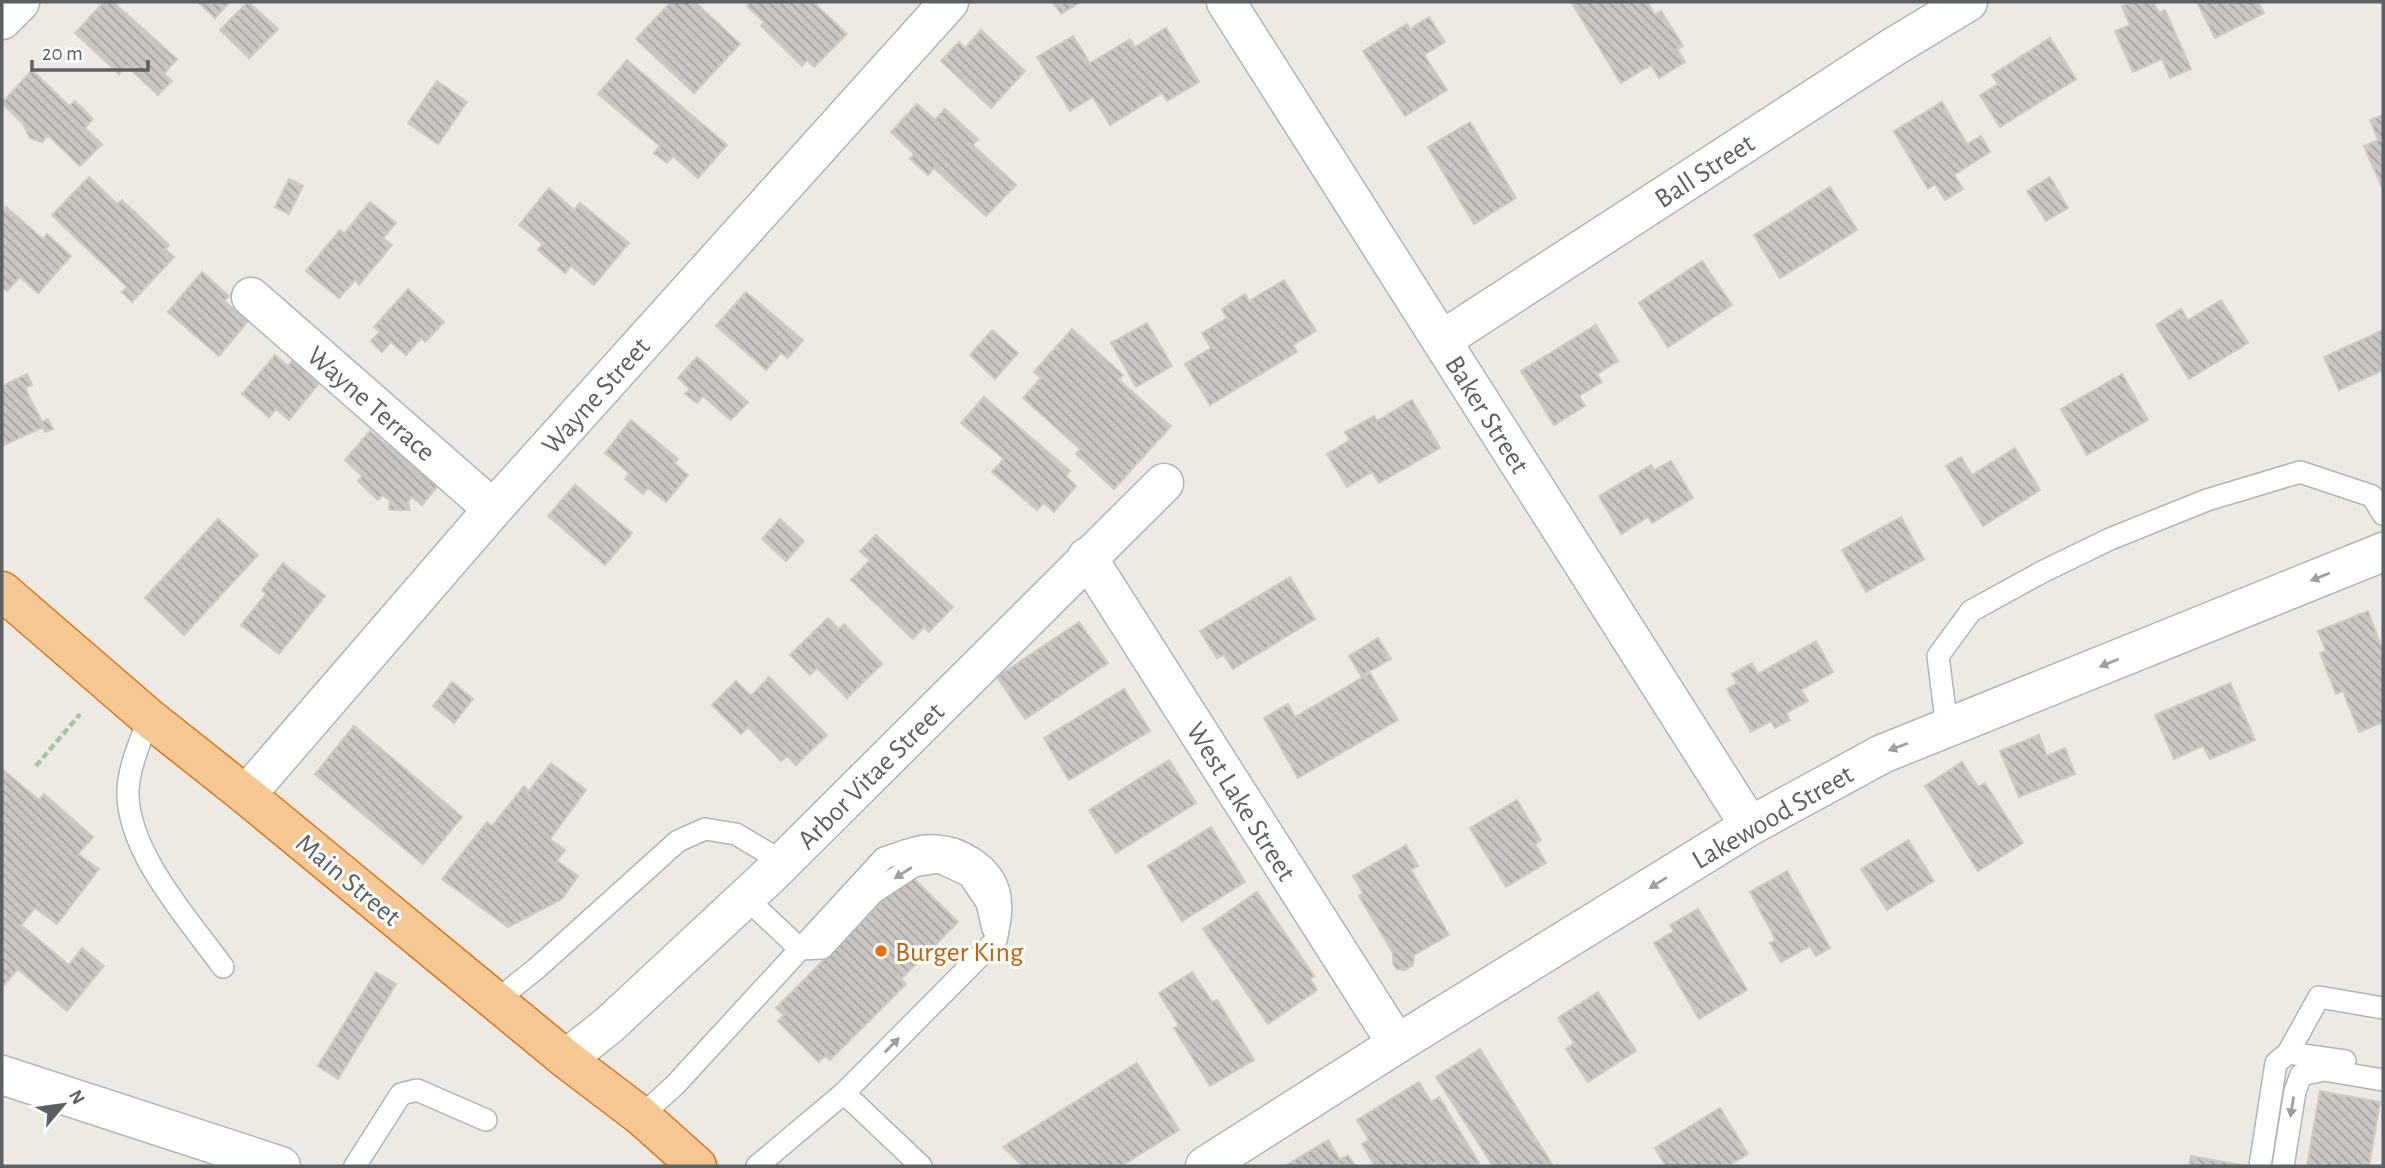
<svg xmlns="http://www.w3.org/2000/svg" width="2385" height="1168" font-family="'Alegreya Sans',sans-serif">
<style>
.building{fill:url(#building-back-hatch);stroke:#d1c9c2;stroke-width:2}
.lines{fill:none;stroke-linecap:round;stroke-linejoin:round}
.lane-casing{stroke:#b0b5b7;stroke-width:24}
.street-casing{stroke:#b0b5b7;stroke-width:41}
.secondary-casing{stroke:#b2b7ba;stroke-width:41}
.highway-casing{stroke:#de7312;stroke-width:41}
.path{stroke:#a0caa2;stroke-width:4.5;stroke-dasharray:7 3.5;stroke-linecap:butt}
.lane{stroke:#fff;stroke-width:21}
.street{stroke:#fff;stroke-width:38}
.secondary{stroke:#fff;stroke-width:38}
.highway{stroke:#f4c793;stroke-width:38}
.oneway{fill:#9da0a1}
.food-dot{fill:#e8710a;stroke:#fff;stroke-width:2.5}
.labels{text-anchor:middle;stroke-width:6;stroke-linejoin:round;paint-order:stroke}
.street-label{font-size:28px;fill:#5b6063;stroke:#fff}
.food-label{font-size:28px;fill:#c56008;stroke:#fff;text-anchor:start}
</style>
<defs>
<pattern id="building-back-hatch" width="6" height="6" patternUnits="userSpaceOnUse" patternTransform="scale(1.75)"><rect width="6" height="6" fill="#cac6c2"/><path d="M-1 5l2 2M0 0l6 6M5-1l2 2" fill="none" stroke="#a7a4a1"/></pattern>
</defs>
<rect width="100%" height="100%" fill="#ede9e3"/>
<!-- building -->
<g class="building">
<polygon points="104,2 113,2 177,59 164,74 172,81 158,95 127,66 119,74 75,33"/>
<polygon points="198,2 230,2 215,18"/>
<polygon points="248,2 278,29 249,58 220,30"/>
<polygon points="671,2 695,2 740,44 694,93 636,39"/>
<polygon points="750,2 813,2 847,34 814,67 807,60 802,66 761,26 764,22 747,6"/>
<polygon points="1053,2 1080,2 1061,14"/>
<polygon points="1571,2 1647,2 1655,15 1661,11 1683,46 1677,49 1685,62 1659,78 1651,65 1621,83"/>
<polygon points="2133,2 2153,2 2159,13 2165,10 2191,69 2170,78 2162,59 2133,72 2115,31 2130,25 2122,6"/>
<polygon points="2197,2 2258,2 2264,13 2215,38"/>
<polygon points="1429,17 1445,42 1424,55 1447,90 1405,116 1363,51 1407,24 1410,29"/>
<polygon points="1166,28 1199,82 1167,101 1162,93 1110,125 1093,97 1070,111 1037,57 1073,36 1090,63 1130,39 1135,47"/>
<polygon points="981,30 1025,71 991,108 941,61 959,42 965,48"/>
<polygon points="2050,38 2076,79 2000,127 1980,95 1998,84 1992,75"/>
<polygon points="627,60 727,145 698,178 673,156 667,163 654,153 660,146 598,94"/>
<polygon points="32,70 69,106 75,101 93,119 85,128 102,144 80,166 48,135 42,142 30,138 23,124 2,103"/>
<polygon points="437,81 467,102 438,144 408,123"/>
<polygon points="1942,102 1967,144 1981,136 1990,152 1954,175 1963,189 1945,200 1935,184 1928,189 1894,131"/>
<polygon points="917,104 935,120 945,109 978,139 973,145 1016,185 986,216 934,168 928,175 910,159 914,154 891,132"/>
<polygon points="2383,115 2383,190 2364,146 2378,140 2370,120"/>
<polygon points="1470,122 1516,198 1474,224 1428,147"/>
<polygon points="89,177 117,204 122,200 169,245 165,249 174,257 132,302 122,292 127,287 52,215"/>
<polygon points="2050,177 2068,208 2046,221 2027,191"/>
<polygon points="289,179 303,186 289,214 275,207"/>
<polygon points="1830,187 1857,230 1780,278 1754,235"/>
<polygon points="549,188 574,210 580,203 629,243 594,285 571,266 565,273 538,250 543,244 519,225"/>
<polygon points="370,202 396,223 383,238 392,245 359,285 355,280 339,298 306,271 340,230 344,234"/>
<polygon points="6,207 43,239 47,234 71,256 38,293 20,277 7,291 2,287 2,212"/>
<polygon points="1702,261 1732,305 1668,347 1639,303"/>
<polygon points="202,272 229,296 224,301 248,321 219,356 168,312"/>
<polygon points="1284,280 1316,331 1293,345 1297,352 1210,405 1185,364 1211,348 1202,333 1227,318 1222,309 1245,294 1249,301"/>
<polygon points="408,289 444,322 425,342 421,338 406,355 391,342 382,352 371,341 380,332 374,327"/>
<polygon points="746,292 803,340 788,358 781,353 766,370 716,326"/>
<polygon points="2221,300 2248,343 2189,379 2156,325 2181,309 2188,320"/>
<polygon points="1147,323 1172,366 1136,387 1111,343"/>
<polygon points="1596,325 1618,361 1597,374 1602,382 1579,396 1585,406 1554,425 1521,371"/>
<polygon points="1072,329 1123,375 1119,380 1171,426 1114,489 1076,454 1080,449 1023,398 1041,378 1034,372"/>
<polygon points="992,330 1018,353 995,379 970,355"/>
<polygon points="2383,330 2383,370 2339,390 2324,357"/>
<polygon points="275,355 288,366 293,360 320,382 289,420 276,409 269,417 242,394"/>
<polygon points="697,357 748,402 731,420 703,396 697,403 685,394 690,389 678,378"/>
<polygon points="27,374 32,385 25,388 42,422 48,419 53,429 45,432 43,427 2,446 2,386"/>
<polygon points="2122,374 2148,420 2087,455 2061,409"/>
<polygon points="984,397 1070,471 1066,476 1076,486 1054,512 1044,503 1037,510 992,472 1004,459 961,423"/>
<polygon points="1412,400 1440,448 1379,483 1372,472 1347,487 1327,454 1350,440 1345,432 1374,416 1377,421"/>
<polygon points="631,420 678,459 674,463 688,475 666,502 648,488 643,494 625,479 629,473 605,453"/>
<polygon points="370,431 389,447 394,442 411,457 408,461 437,487 422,505 412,497 408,502 410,510 389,510 390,501 383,495 378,500 358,481 362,476 345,460"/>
<polygon points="2015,448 2040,490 1983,526 1946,466 1961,457 1972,475"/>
<polygon points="1671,461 1693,498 1652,523 1648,517 1621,534 1599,496 1651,465 1654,470"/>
<polygon points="575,485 632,533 605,565 548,516"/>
<polygon points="1901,517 1924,559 1866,592 1842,550"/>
<polygon points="218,519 258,555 184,635 145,598"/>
<polygon points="780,519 804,541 786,561 762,539"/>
<polygon points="876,535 953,607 929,632 924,627 913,639 851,580 870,560 860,551"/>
<polygon points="283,563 325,596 279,654 241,625 266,594 262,590"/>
<polygon points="1290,577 1315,619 1233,669 1224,655 1217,658 1200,631"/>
<polygon points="2368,611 2383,651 2383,722 2359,732 2343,691 2336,694 2320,653 2326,651 2318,631"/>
<polygon points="828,618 839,629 844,624 882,664 847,698 817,668 810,675 790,655"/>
<polygon points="1079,622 1108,663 1025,719 997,677"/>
<polygon points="1378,638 1391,659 1361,676 1349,656"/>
<polygon points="1816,641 1833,672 1801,690 1808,701 1786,713 1790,720 1775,728 1771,721 1751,732 1727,689 1737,683 1732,674 1752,663 1758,674"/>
<polygon points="1370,673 1398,720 1298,778 1264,718 1288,704 1295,717"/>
<polygon points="769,677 827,735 796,765 787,756 781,761 748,727 741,734 712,705 736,681 751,696"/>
<polygon points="452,682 473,699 454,723 433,706"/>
<polygon points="2230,683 2255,740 2210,759 2203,746 2174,759 2155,715"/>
<polygon points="1124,689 1150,731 1069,780 1044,738"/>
<polygon points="354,726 462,817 423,864 315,774"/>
<polygon points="2039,735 2047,756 2065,748 2075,774 2019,797 2000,751"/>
<polygon points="1169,760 1196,803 1116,853 1089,810"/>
<polygon points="1962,762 1978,787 1985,783 2023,843 1978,871 1925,786"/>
<polygon points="551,763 586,790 550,839 565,850 557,861 578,876 562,899 508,927 442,879 487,822 492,826 524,786 529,791"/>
<polygon points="2,769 39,800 44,794 93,837 78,854 99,869 57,924 35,908 21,925 69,965 82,948 104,966 67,1011 18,969 2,987"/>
<polygon points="1517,800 1541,840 1535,844 1546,863 1506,887 1470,828"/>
<polygon points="1211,827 1245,882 1182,921 1148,866"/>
<polygon points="1908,840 1934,881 1887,910 1861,869"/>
<polygon points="1406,845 1418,866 1411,870 1449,935 1414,955 1413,965 1405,970 1397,969 1393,964 1393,953 1359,896 1363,893 1353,876"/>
<polygon points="1787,871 1830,948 1816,956 1810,946 1781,962 1770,943 1776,940 1750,892"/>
<polygon points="909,874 958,922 901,979 906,984 830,1060 825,1056 819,1062 778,1021 784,1015 776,1008"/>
<polygon points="1257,892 1314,976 1310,979 1317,990 1268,1024 1203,929"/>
<polygon points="1698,909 1747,990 1699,1019 1654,943 1674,931 1670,925"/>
<polygon points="376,972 396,984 338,1079 318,1066"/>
<polygon points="1192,972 1212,1002 1217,1000 1254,1060 1210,1086 1174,1028 1179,1026 1159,993"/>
<polygon points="1598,992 1636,1051 1588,1082 1566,1049 1574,1043 1558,1018"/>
<polygon points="1480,1049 1553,1166 1493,1166 1436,1077"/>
<polygon points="1137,1063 1179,1130 1121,1166 1023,1166 1003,1147"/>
<polygon points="1419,1082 1431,1102 1439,1097 1479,1163 1474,1166 1438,1166 1436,1162 1430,1166 1375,1166 1362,1144 1369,1140 1357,1120"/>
<polygon points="2320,1091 2380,1102 2369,1166 2307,1166"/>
<polygon points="1720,1108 1748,1154 1728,1166 1666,1166 1655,1148"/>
<polygon points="1328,1140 1340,1160 1348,1155 1355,1166 1285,1166"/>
<polygon points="2191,1156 2246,1166 2189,1166"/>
</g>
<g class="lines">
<!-- lane casing -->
<g class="lane-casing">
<g id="lane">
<path d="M149 718C141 740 129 766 128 790 126 851 189 920 223 967"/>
<polyline points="1947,728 1938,656 1971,611 2042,572 2110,539 2207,500 2300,472 2372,496 2383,514"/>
<polyline points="746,898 800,949 822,948 873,893 914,866 939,862 969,876 987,903 993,929"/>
<polyline points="496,1001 537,968 678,841 705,829 736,834 783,862"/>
<polyline points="2288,1053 2345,1061"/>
<polyline points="844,1093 921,1166"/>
<path d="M641 1116 675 1085 884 858C897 854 913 847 926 846 957 843 995 865 1000 897 1002 913 999 926 996 940L844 1093 757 1166"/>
<polyline points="355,1166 401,1094 417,1090 486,1120"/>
<polyline points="2260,1166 2276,1063 2288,1053 2319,997 2383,1008"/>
<polyline points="2283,1166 2295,1091 2301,1075 2324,1070 2383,1080"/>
</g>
</g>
<!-- street casing -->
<g class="street-casing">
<g id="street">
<polyline points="1226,2 1750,826"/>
<polyline points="2,20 20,2"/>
<polyline points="251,297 493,509"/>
<polyline points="1442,340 1895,46 1968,2"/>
<polyline points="1087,557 1397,1044"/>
<polyline points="246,795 493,509 949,2"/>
<polyline points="566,1059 609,1025 770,875 1164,483"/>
<polyline points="1205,1166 1397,1044 1750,826 1882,754 2383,552"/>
</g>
</g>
<!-- secondary casing -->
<g class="secondary-casing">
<polyline id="secondary" points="2,1075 281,1166"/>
</g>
<!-- highway casing -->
<g class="highway-casing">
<polyline id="highway" points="2,591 149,718 246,795 566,1059 641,1116 697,1166"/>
</g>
<!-- path -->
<polyline class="path" points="36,766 80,714"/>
<!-- lane -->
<use href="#lane" class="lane"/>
<!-- street -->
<use href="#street" class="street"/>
<!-- secondary -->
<use href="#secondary" class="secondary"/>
<!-- highway -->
<use href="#highway" class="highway"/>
</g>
<!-- one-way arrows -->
<defs><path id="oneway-solid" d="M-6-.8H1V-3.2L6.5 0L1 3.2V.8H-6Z" transform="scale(1.75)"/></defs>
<g class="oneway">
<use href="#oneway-solid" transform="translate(2320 577) rotate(158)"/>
<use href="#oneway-solid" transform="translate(2109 663) rotate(158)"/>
<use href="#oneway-solid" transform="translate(1898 747) rotate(159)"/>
<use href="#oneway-solid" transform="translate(903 873) rotate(147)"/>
<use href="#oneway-solid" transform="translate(1658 883) rotate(148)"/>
<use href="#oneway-solid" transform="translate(892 1045) rotate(-45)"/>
<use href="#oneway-solid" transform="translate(2292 1107) rotate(99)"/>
</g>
<!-- markers -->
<circle class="food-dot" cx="881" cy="951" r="7"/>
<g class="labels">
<!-- street labels -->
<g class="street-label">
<text transform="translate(1704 170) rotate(-33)" y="10">Ball Street</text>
<text transform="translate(595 395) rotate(-48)" y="10">Wayne Street</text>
<text transform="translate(372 403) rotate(41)" y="10">Wayne Terrace</text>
<text transform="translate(1488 414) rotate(58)" y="10">Baker Street</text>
<text transform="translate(870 775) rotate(-45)" y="10">Arbor Vitae Street</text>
<text transform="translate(1242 801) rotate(58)" y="10">West Lake Street</text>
<text transform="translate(1772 816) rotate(-30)" y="10">Lakewood Street</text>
<text transform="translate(349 879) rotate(40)" y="10">Main Street</text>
</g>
<!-- food labels -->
<g class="food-label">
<text x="895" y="961">Burger King</text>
</g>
</g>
<!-- border -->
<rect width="2385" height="1168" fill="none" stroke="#5b6063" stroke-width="7"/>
<!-- north arrow -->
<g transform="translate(63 1105) rotate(61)" stroke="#ffffff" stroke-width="5" paint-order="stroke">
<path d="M0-5L12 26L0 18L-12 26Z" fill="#5b6063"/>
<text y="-10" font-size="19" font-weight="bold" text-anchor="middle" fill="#5b6063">N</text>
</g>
<!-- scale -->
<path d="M32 60v10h116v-10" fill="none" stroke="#5b6063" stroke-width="3.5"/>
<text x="42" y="60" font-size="21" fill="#5b6063" stroke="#ffffff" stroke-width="5" paint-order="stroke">20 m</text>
</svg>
